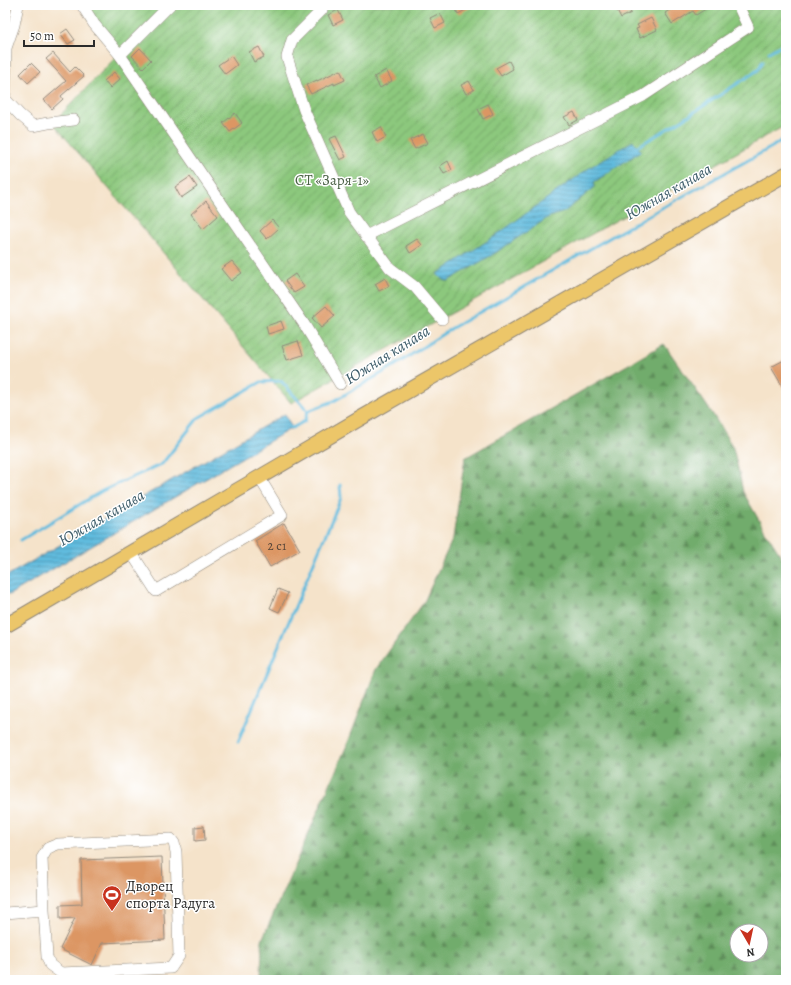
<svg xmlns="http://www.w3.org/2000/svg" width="791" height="985" font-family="Alegreya,serif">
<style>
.forest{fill:url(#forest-firs);stroke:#4e6c4c;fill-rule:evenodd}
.garden{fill:url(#garden-furrows);stroke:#5c7a54}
.water{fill:url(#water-rules);stroke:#467384}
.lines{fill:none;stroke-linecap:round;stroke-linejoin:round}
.stream{stroke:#60bbde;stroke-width:3}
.building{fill:#dc9664}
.minor-casing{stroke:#90877a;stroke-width:12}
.major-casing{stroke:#90877a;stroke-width:16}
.minor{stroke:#fff;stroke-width:11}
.major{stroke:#ecc669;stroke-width:14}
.labels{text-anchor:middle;stroke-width:3;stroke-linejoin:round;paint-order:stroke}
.number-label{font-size:13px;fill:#574639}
.park-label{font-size:15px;fill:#4d6248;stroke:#fff}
.poi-label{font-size:15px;fill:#2b2b2b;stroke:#fff;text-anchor:start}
.water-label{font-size:16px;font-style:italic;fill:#3e5d6a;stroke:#fff}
</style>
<defs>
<pattern id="forest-firs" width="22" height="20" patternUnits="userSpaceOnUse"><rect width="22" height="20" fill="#71ac6c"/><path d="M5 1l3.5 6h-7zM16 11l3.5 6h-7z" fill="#5d8c59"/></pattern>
<pattern id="garden-furrows" width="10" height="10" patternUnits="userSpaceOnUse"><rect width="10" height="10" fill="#8cc87d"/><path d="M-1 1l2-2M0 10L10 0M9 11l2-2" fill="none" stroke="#73a367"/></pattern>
<pattern id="water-rules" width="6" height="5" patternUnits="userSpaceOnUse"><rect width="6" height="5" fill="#60bbde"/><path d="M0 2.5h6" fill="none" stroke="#4f98b4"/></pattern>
</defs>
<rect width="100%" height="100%" fill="#fff"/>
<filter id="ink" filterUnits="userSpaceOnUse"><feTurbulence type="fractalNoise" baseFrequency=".025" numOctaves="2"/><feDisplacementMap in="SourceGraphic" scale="8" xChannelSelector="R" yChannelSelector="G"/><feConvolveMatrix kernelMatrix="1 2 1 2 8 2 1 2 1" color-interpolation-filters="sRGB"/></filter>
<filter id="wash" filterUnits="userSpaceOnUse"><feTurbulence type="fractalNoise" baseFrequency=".012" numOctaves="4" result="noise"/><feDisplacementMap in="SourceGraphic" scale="16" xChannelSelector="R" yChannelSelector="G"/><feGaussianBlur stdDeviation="0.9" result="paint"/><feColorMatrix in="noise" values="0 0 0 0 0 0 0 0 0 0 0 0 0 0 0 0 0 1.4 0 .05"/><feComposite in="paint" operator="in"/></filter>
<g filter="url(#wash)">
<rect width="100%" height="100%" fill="#f5e3ca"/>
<!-- forest -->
<path class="forest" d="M664 344 712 413 733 448 740 477 743 492 764 529 786 564V980H262L261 978 262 940 347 745 376 669 424 602 453 538 465 458ZM737 931H761V955H737Z"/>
<!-- garden -->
<polygon class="garden" points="80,5 786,5 786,125 291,403 53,123 116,57"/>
<!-- water -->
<g class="water">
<polygon points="633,141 641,151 594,182 595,187 564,212 549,217 492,255 448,281 442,279 437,274 495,236 592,166"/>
<polygon points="285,414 292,428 9,595 5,594 5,577"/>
</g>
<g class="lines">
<!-- stream -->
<g class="stream">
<polyline points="769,52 786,42"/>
<polyline points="635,148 682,120 758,70 763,61"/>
<polyline points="290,427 292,428 305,421 308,411 334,401 394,366 452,328 658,210 772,147 786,137"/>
<polyline points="21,540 102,491 162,464 198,418 261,382 281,381 308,411"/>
<polyline points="238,742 341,498 340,485"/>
</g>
</g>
<g id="blocks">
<!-- building -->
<g class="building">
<polygon points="454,5 475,5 458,14"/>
<polygon points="627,5 631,13 621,18 617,10"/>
<polygon points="677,5 712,5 696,15 693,11 672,24 665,13"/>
<polygon points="338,10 343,20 333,25 328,15"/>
<polygon points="440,13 445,23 435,28 430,18"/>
<polygon points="651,18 657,30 640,38 636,29 639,28 637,25"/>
<polygon points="67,29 75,40 68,44 60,34"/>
<polygon points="259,47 264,57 254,62 249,52"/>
<polygon points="140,48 151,60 143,68 132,56"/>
<polygon points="53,53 70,72 75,67 84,76 61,96 63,99 52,109 44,100 66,81 46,59"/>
<polygon points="231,56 237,65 225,74 218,65"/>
<polygon points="509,61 513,69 501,76 496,68"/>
<polygon points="31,63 40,72 28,83 20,74"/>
<polygon points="340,70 345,80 334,85 334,83 311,94 306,85 317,80 317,81"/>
<polygon points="386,70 392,81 380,88 374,77"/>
<polygon points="114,72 120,79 110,88 104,81"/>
<polygon points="469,81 474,90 466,94 461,85"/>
<polygon points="488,104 493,114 483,119 478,109"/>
<polygon points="574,112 578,120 569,125 564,117"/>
<polygon points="235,113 242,123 230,132 223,123"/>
<polygon points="381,127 386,137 377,142 372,132"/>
<polygon points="423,134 428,143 415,149 410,140"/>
<polygon points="336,136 346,157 340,160 329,139"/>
<polygon points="448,161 452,170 444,174 440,166"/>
<polygon points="190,177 197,187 181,198 175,187"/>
<polygon points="206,201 218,216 203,229 191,214"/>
<polygon points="272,220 279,228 267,239 260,231"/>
<polygon points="417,239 422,245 410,253 406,246"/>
<polygon points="232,261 242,273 231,281 221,269"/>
<polygon points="295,274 304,287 294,293 285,281"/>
<polygon points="385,278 389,286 379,291 375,284"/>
<polygon points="326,306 335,316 321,328 312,318"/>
<polygon points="281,321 284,329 268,334 266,326"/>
<polygon points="298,341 303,355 287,360 282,346"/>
<polygon points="786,359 786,392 771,367"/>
<polygon points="284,523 300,550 270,567 255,541"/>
<polygon points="278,589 288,593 279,612 270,608"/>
<polygon points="204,826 205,840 195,841 195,827"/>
<polygon points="162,857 165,940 102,943 92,965 60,949 75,918 60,919 60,905 82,904 81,860"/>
</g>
</g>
</g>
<g filter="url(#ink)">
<use href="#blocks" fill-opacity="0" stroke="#90877a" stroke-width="1"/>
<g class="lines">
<!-- minor casing -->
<g class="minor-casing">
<g id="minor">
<polyline points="18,5 14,25 6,48 5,99 20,115 33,126 48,123 74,120"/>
<polyline points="82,5 94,24 120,55 304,324 340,384"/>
<polyline points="322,5 322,10 292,40 287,57 304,110 349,212 390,268 415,287 442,319"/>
<polyline points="120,55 170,5"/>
<polyline points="366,236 643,96 748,27 738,5"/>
<polyline points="131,552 156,591 282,515 259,477"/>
<polyline points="5,913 44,910 47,957 50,965 61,973 171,968 179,956 176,852 174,843 171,839 58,844 48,848 42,858 44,910"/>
</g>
</g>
<!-- major casing -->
<g class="major-casing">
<polyline id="major" points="5,626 361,418 786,174"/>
</g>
<!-- minor -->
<use href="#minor" class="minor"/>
<!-- major -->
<use href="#major" class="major"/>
</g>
</g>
<!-- icons -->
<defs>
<g id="stadium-pin" transform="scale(1)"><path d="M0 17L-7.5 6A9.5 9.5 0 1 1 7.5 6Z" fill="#c8321e" stroke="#fff"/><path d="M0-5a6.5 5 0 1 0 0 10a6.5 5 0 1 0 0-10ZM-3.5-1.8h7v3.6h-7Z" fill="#fff"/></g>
</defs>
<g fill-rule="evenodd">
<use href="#stadium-pin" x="112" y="895"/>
</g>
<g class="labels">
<!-- number labels -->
<g class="number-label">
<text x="277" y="550">2 с1</text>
</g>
<!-- park labels -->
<g class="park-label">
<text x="332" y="185">СТ «Заря-1»</text>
</g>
<!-- poi labels -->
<g class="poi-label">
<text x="126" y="891">Дворец<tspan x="126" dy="17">спорта Радуга</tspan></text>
</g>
<!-- water labels -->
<g class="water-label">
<text transform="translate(668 191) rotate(-30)" y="6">Южная канава</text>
<text transform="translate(387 354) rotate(-32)" y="6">Южная канава</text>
<text transform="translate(101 517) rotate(-30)" y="6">Южная канава</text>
</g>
</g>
<!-- margin -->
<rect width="791" height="985" fill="none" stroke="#fff" stroke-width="20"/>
<!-- north arrow -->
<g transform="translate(749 943) rotate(171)"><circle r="19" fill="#ffffff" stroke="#aaaaaa"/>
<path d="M0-3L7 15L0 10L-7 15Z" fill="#c8321e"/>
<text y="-6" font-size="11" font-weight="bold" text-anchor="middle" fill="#2b2b2b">N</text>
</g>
<!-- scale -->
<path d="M24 40v6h70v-6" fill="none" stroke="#2b2b2b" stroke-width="2"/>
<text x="30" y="40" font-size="12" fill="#2b2b2b" stroke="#ffffff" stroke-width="3" paint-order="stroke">50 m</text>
</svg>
